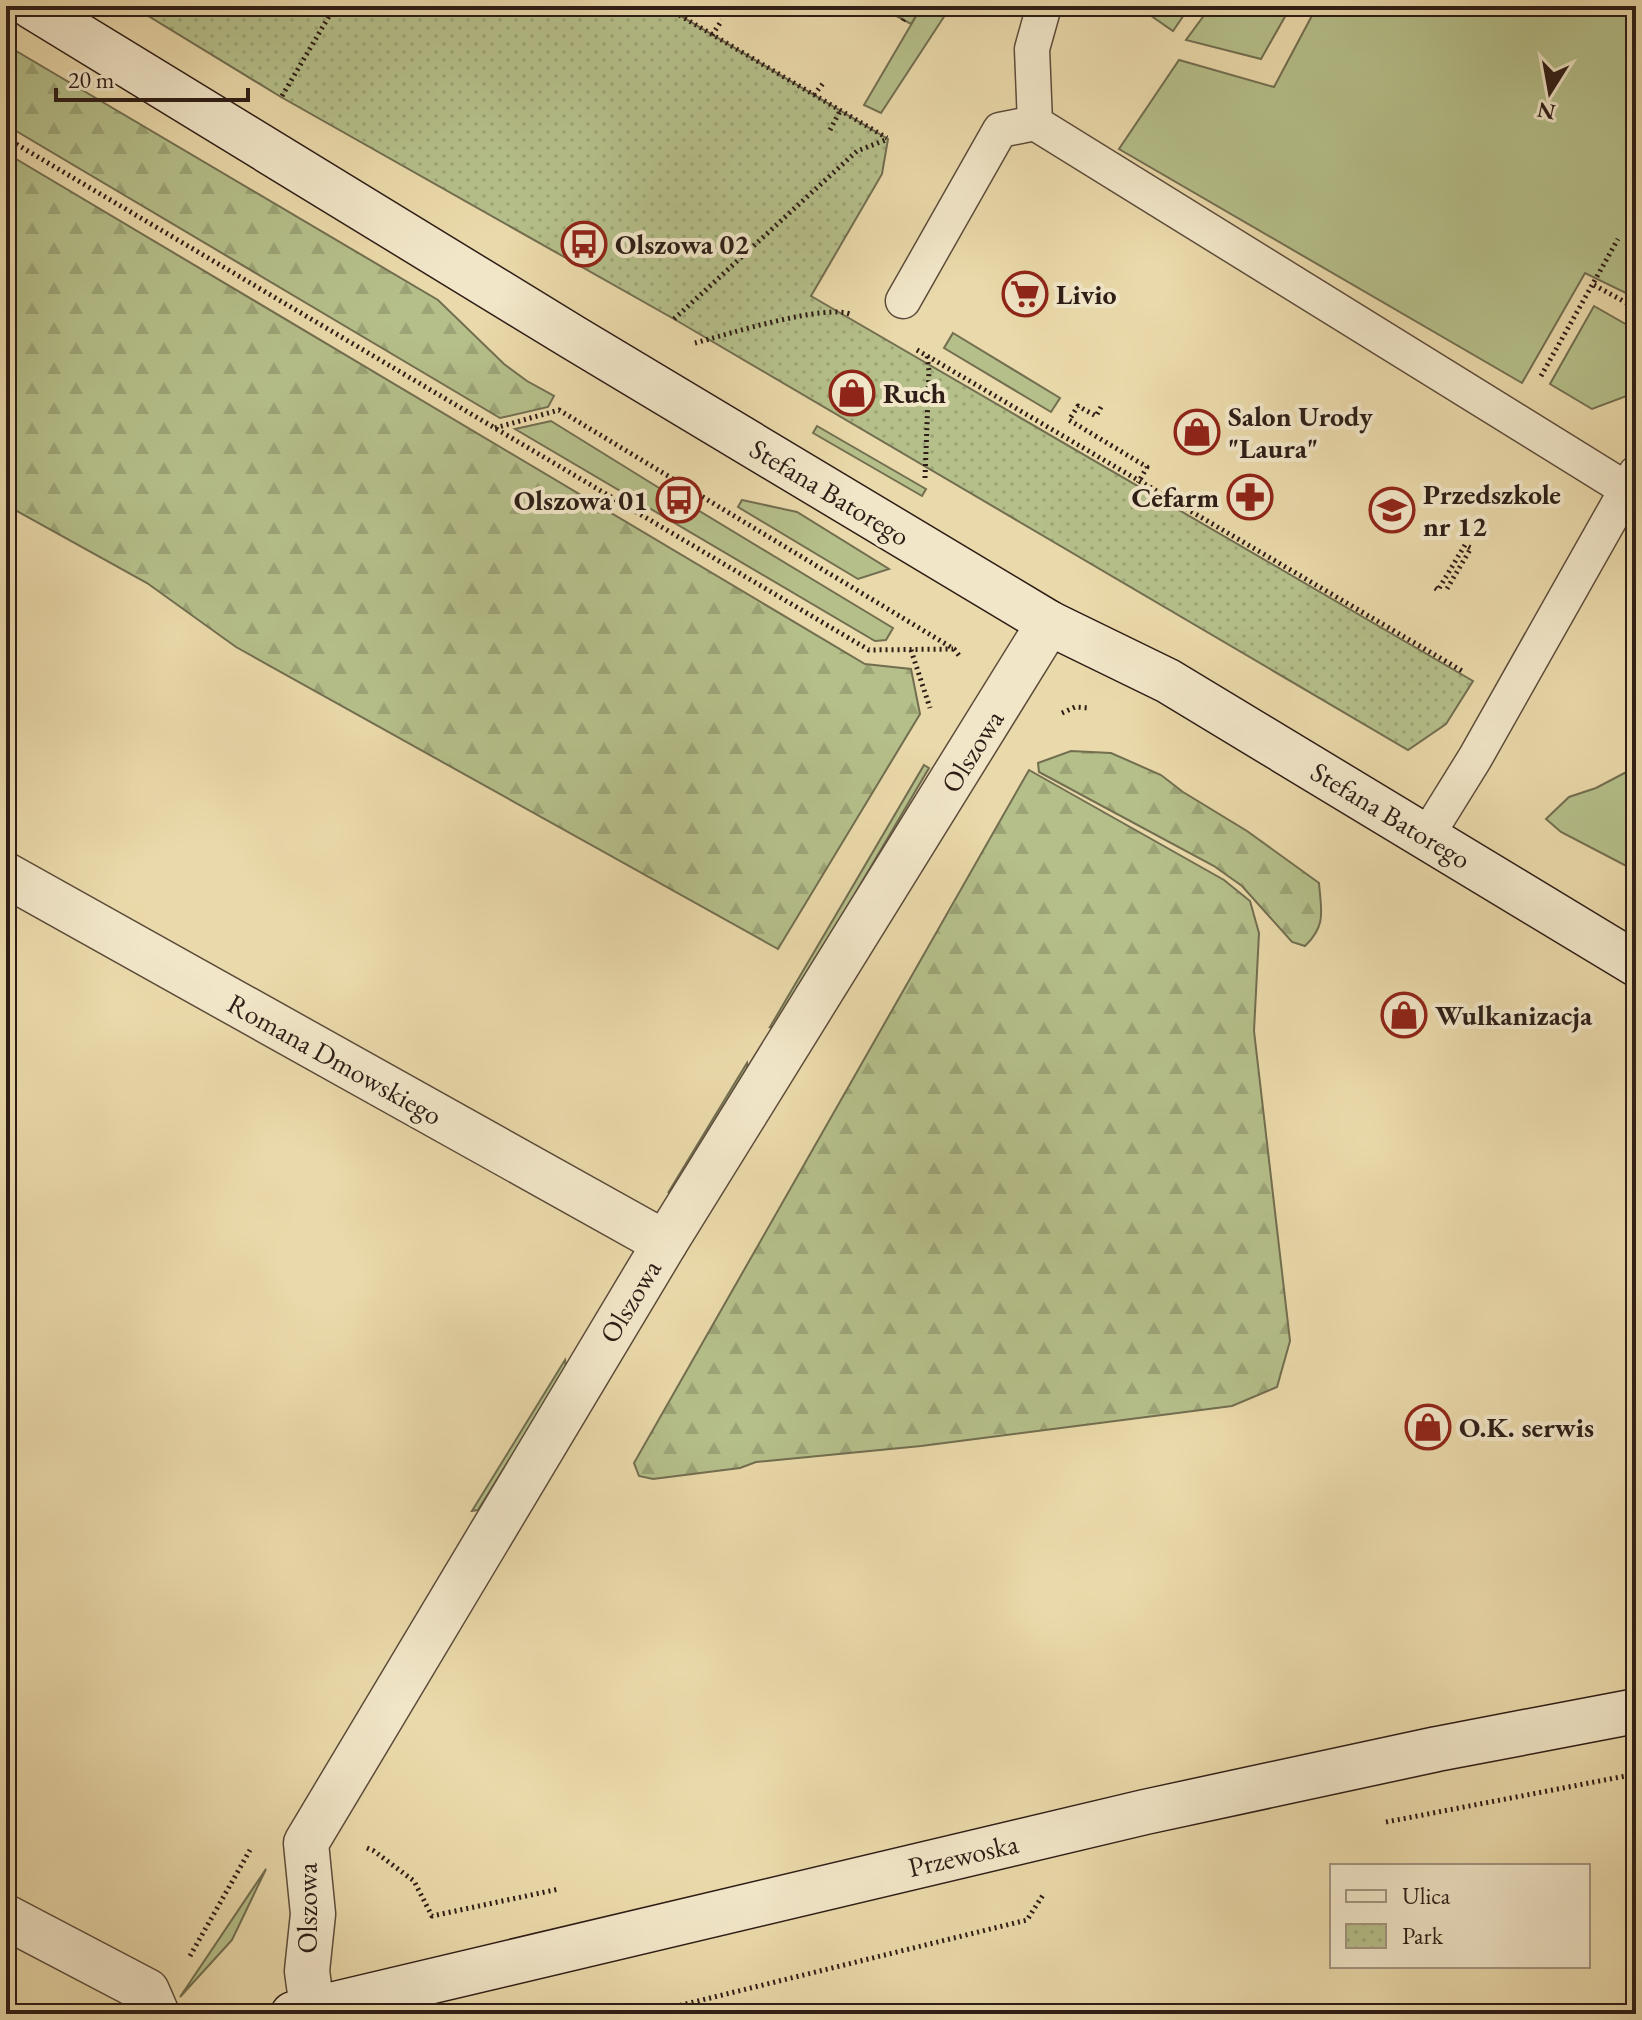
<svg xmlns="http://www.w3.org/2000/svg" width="1642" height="2020" font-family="'EB Garamond',serif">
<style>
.grass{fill:#b5bf8a;stroke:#726e50;stroke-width:2}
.forest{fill:url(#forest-firs);stroke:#726e50;stroke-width:2}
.park{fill:url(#park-dots);stroke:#726e50;stroke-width:2}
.garden{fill:url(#garden-furrows);stroke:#726e50;stroke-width:2}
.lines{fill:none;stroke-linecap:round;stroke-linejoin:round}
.lane-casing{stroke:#5d4c3b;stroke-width:37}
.street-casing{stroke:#5d4c3b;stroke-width:47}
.secondary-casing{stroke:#2e1d16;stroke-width:47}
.path{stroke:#2e1d16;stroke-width:5;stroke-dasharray:2 4;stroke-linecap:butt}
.lane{stroke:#f1e6c8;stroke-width:34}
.street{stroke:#f1e6c8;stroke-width:44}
.secondary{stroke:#f1e6c8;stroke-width:44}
.labels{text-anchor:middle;stroke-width:8;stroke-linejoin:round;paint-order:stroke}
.poi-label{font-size:28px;font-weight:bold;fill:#2e1d16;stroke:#f1e6c8;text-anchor:start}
.street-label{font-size:28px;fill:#2e1d16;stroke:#f1e6c8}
</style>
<defs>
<pattern id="forest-firs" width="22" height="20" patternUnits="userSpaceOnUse" patternTransform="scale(2)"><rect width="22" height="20" fill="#b5bf8a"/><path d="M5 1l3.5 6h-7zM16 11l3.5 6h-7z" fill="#9ca476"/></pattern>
<pattern id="park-dots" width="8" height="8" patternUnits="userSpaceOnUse" patternTransform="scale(2)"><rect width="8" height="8" fill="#b5bf8a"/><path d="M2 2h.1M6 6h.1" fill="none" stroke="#9ca476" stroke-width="1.8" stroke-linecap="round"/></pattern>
<pattern id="garden-furrows" width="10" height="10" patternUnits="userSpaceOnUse" patternTransform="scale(2)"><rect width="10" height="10" fill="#b5bf8a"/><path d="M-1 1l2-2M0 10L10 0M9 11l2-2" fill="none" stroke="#9ca476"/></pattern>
</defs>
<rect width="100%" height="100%" fill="#ead9aa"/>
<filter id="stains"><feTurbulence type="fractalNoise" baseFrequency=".0025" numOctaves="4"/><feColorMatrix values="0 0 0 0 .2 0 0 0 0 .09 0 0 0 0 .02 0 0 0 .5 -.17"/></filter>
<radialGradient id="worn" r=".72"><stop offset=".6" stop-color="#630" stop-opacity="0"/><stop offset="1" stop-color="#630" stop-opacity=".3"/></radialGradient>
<!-- grass -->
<g class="grass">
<polygon points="922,6 951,6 881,113 864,105"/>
<polygon points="1137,6 1190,6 1173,31"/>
<polygon points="1211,6 1291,6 1261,59 1186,40"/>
<polygon points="1335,6 1636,6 1636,298 1585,273 1522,383 1119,149 1179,60 1274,87 1315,10"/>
<polygon points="1594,306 1636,330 1636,387 1632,394 1592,409 1550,384"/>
<polygon points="953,333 1060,398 1051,412 944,348"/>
<polygon points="551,421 664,491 661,496 692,514 696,509 893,628 886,640 875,641 515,429"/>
<polygon points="817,426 926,489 922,496 813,433"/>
<polygon points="742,500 797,512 889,569 858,579 738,507"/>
<polygon points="924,765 929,768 777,1026 770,1027"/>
<polygon points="1636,767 1636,871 1561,832 1546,819 1569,797 1596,788"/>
<polygon points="747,1063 748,1070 677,1186 668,1193"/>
<polygon points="565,1360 566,1368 478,1510 472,1511"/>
<polygon points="266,1869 232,1940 180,1997"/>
</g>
<!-- forest -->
<g class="forest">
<polygon points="6,45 438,300 504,364 527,381 554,396 548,407 500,418 6,125"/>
<polygon points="6,153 865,664 911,669 920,714 778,949 236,647 147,583 6,505"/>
<path d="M1071 751 1111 753 1161 775 1183 792 1247 831 1319 883C1321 910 1327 925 1305 946L1292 942 1242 886 1214 866 1039 772 1038 763Z"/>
<polygon points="1029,770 1224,880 1250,901 1259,933 1254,1031 1290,1341 1277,1387 1232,1406 921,1446 756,1462 740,1468 653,1479 639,1476 634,1463"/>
</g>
<!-- park -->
<polygon class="park" points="132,6 664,6 888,139 882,174 811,296 1473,681 1446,724 1408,750 674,319 281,97"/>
<!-- garden -->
<polygon class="garden" points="878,6 922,6 911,24"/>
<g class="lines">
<!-- lane casing -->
<g class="lane-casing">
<g id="lane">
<polyline points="1044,6 1032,49 1035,123 1626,489"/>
<polyline points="903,301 1000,130 1035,123"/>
<polyline points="1426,837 1475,758 1636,473"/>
</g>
</g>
<!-- street casing -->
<g class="street-casing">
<g id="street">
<polyline points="6,875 665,1243"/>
<polyline points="6,1917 147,1991 157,2014"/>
<polyline points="312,2008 307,1971 313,1914 306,1843 665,1243 1049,623"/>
</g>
</g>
<!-- secondary casing -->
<g class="secondary-casing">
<g id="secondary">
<polyline points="31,6 574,338 1049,623 1168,681 1636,964"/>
<polyline points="293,2014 1145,1812 1437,1749 1636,1711"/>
</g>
</g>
<!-- path -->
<g class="path">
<polyline points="664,6 887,138"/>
<polyline points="903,21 911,6"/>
<polyline points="712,35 722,20"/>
<polyline points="814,95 824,82"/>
<polyline points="282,96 335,6"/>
<polyline points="830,130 840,111"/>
<polyline points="6,138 869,650 953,649"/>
<polyline points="1594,285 1636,308"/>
<polyline points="674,319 857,151 888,139"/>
<path d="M695 343C725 335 829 302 852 315"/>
<polyline points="917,350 1464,672"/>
<polyline points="1541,376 1618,239"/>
<polyline points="1101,407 1096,416 1078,406 1069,420 1147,467 1138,483"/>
<polyline points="495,428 559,410 954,649 961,658"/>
<polyline points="925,478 929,371 927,355"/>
<polyline points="1435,588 1438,590 1465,545 1471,548 1445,592"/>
<polyline points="911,650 930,708"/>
<polyline points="1062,713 1075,707 1090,708"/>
<polyline points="1386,1822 1636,1774"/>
<polyline points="367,1848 374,1851 414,1881 432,1916 559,1889"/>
<polyline points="190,1956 250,1850"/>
<polyline points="645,2014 1027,1920 1043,1895"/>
</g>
<!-- lane -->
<use href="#lane" class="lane"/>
<!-- street -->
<use href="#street" class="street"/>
<!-- secondary -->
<use href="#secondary" class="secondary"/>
</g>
<!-- icons -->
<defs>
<g id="bus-ring" transform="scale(2.3)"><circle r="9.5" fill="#f1e6c8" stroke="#8f2418" stroke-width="1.5"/><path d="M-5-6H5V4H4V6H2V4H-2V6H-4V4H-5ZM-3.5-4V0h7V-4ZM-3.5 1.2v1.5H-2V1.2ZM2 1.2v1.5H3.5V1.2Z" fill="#8f2418"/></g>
<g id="supermarket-ring" transform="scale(2.3)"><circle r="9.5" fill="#f1e6c8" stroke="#8f2418" stroke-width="1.5"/><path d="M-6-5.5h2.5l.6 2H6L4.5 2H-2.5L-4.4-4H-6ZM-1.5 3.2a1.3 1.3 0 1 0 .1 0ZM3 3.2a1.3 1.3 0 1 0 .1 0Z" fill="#8f2418"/></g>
<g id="shop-ring" transform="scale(2.3)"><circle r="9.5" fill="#f1e6c8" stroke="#8f2418" stroke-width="1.5"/><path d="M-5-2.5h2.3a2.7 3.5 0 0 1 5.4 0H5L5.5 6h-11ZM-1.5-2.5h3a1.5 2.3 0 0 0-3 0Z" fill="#8f2418"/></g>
<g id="pharmacy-ring" transform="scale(2.3)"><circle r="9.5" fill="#f1e6c8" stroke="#8f2418" stroke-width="1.5"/><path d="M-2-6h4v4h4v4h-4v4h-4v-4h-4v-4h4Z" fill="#8f2418"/></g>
<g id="school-ring" transform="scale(2.3)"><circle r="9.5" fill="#f1e6c8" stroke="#8f2418" stroke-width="1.5"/><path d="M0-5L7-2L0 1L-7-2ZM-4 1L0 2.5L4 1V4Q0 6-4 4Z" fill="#8f2418"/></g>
</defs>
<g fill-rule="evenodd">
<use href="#bus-ring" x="584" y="244"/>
<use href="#supermarket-ring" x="1025" y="294"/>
<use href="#shop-ring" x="852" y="393"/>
<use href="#shop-ring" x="1197" y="432"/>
<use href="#pharmacy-ring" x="1250" y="497"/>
<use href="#bus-ring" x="679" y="500"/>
<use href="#school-ring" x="1392" y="510"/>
<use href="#shop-ring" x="1404" y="1015"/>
<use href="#shop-ring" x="1428" y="1427"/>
</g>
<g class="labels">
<!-- poi labels -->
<g class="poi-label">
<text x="615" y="254">Olszowa 02</text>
<text x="1056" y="304">Livio</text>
<text x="883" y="403">Ruch</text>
<text x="1228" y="426">Salon Urody<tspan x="1228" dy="32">"Laura"</tspan></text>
<text x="1423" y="504">Przedszkole<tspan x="1423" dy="32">nr 12</tspan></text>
<text x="1219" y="507" text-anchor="end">Cefarm</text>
<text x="648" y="510" text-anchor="end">Olszowa 01</text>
<text x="1435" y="1025">Wulkanizacja</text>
<text x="1459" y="1437">O.K. serwis</text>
</g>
<!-- street labels -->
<g class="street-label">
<text transform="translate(830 492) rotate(31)" y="10">Stefana Batorego</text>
<text transform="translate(972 751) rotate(-58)" y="10">Olszowa</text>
<text transform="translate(1391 815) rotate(31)" y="10">Stefana Batorego</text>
<text transform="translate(335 1059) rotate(29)" y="10">Romana Dmowskiego</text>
<text transform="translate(630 1301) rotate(-59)" y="10">Olszowa</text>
<text transform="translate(963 1855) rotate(-13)" y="10">Przewoska</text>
<text transform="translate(307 1908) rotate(-90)" y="10">Olszowa</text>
</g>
</g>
<!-- margin -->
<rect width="1642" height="2020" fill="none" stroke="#ead9aa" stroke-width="32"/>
<rect x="8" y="8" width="1626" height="2004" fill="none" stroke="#2e1d16" stroke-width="4"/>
<rect x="16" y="16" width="1610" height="1988" fill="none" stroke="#2e1d16" stroke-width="2"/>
<!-- legend -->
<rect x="1330" y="1864" width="260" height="104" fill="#f1e6c8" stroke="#a39681" stroke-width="2"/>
<rect x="1346" y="1890" width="40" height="12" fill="#f1e6c8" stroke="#a39681" stroke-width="2"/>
<text x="1402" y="1904" font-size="24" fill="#2e1d16">Ulica</text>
<rect x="1346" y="1924" width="40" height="24" fill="url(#park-dots)" stroke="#a39681" stroke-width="2"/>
<text x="1402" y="1944" font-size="24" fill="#2e1d16">Park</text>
<!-- north arrow -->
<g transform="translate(1550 92) rotate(191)" stroke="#f1e6c8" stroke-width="6" paint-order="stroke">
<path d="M0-6L14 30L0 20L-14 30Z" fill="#2e1d16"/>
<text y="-12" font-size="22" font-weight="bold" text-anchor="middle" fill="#2e1d16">N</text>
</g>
<!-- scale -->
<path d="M56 88v12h192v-12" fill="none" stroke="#2e1d16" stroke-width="4"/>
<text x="68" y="88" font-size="24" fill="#2e1d16" stroke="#f1e6c8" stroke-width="6" paint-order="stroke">20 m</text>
<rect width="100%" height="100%" filter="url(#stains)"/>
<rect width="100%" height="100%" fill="url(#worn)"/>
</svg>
